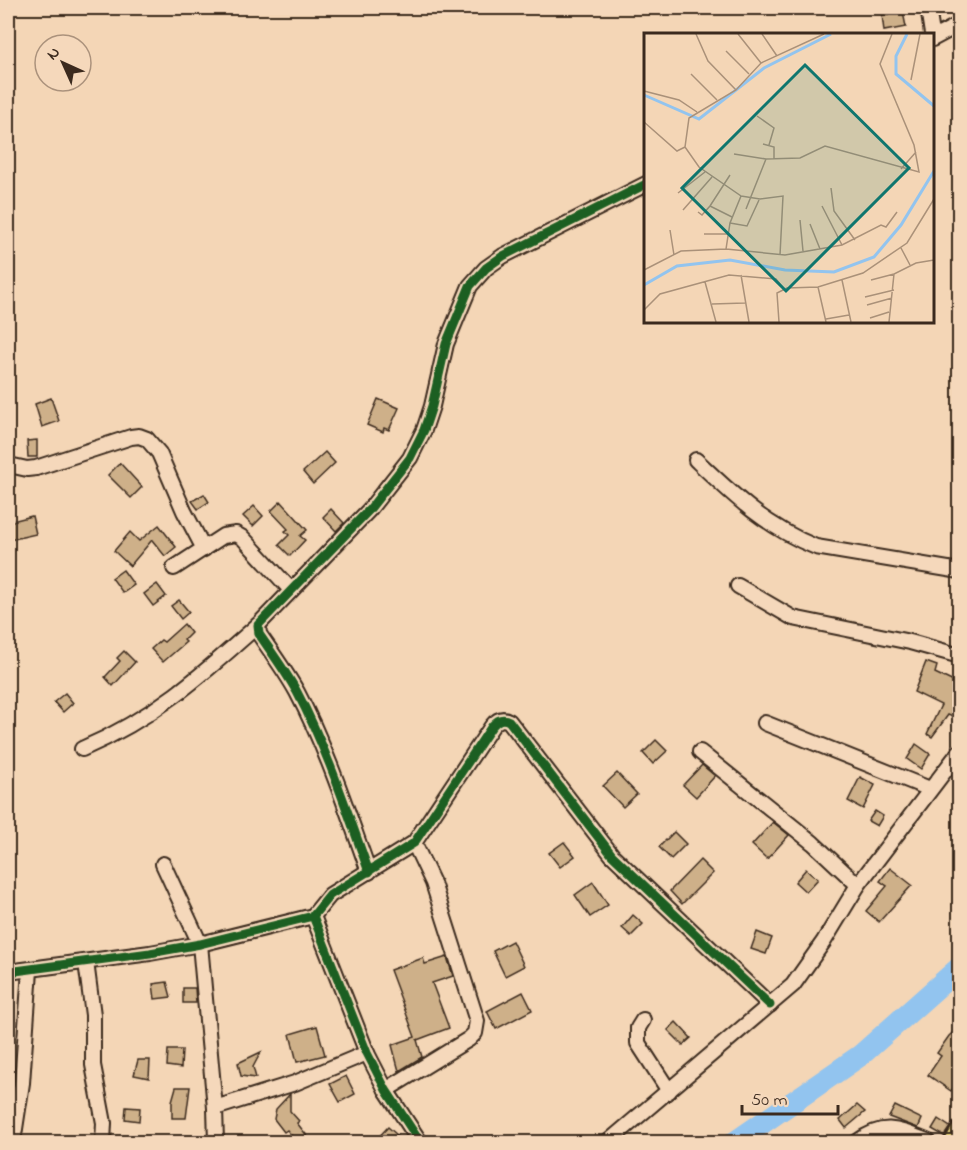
<svg xmlns="http://www.w3.org/2000/svg" width="967" height="1150" font-family="'Indie Flower',sans-serif">
<style>
.lines{fill:none;stroke-linecap:round;stroke-linejoin:round}
.river{stroke:#92c4ef;stroke-width:22}
.building{fill:#ceb089;stroke:#3b2a1e;stroke-width:1.5}
.minor-casing{stroke:#3b2a1e;stroke-width:18}
.major-casing{stroke:#3b2a1e;stroke-width:21}
.minor{stroke:#f5d8bb;stroke-width:14}
.major{stroke:#f7e281;stroke-width:16}
.cycleway-casing{stroke:#f5d8bb;stroke-width:13}
.cycleway{stroke:#1b5e20;stroke-width:9}
.inset-river{fill:none;stroke:#92c4ef;stroke-width:3}
.inset-road{fill:none;stroke:#aa9179;stroke-width:1.5}
.view{fill:#0f766e;fill-opacity:0.15;stroke:#0f766e;stroke-width:3}
.inset-edge{fill:none;stroke:#3b2a1e;stroke-width:3}
</style>
<rect width="100%" height="100%" fill="#f4d6b6"/>
<filter id="ink" filterUnits="userSpaceOnUse"><feTurbulence type="fractalNoise" baseFrequency=".0167" numOctaves="2"/><feDisplacementMap in="SourceGraphic" scale="12" xChannelSelector="R" yChannelSelector="G"/><feConvolveMatrix kernelMatrix="1 2 1 2 8 2 1 2 1" color-interpolation-filters="sRGB"/></filter>
<g filter="url(#ink)">
<g class="lines">
<!-- river -->
<polyline class="river" points="735,1142 861,1055 960,967"/>
</g>
<!-- building -->
<g class="building">
<polygon points="903,12 906,27 884,31 882,15"/>
<polygon points="51,398 59,421 42,427 35,404"/>
<polygon points="378,399 399,408 389,430 384,428 383,432 367,425"/>
<polygon points="37,440 37,457 28,457 27,441"/>
<polygon points="325,452 335,463 313,484 303,472"/>
<polygon points="120,463 142,487 131,498 108,475"/>
<polygon points="204,494 209,502 198,509 192,501"/>
<polygon points="281,501 307,530 300,536 305,540 290,556 279,545 289,535 285,531 288,529 271,511"/>
<polygon points="254,506 263,516 253,526 243,516"/>
<polygon points="331,509 344,523 336,531 323,517"/>
<polygon points="32,516 36,534 9,540 8,522"/>
<polygon points="159,525 176,547 165,556 152,540 130,566 114,551 130,532 139,541"/>
<polygon points="123,570 134,585 123,593 112,578"/>
<polygon points="157,584 166,596 153,606 144,594"/>
<polygon points="179,600 189,612 181,619 171,606"/>
<polygon points="184,624 191,633 184,640 186,642 163,662 151,649 161,640 164,642"/>
<polygon points="124,651 135,662 113,686 105,677 120,661 117,658"/>
<polygon points="926,662 937,666 935,673 960,685 960,720 948,715 932,737 927,734 941,705 914,692"/>
<polygon points="65,693 73,703 63,712 54,702"/>
<polygon points="656,740 667,751 653,764 643,753"/>
<polygon points="916,744 930,754 921,769 907,759"/>
<polygon points="702,765 715,776 696,797 683,785"/>
<polygon points="617,773 637,794 623,807 603,786"/>
<polygon points="860,777 875,785 863,809 848,801"/>
<polygon points="875,811 883,816 877,826 868,821"/>
<polygon points="773,822 789,835 767,859 752,845"/>
<polygon points="674,832 686,844 671,859 659,847"/>
<polygon points="564,842 575,856 560,867 549,853"/>
<polygon points="700,860 713,873 682,904 670,891"/>
<polygon points="890,868 912,885 879,922 866,911 887,886 880,881"/>
<polygon points="806,869 818,879 806,892 795,882"/>
<polygon points="593,882 608,905 590,917 575,895"/>
<polygon points="633,915 643,924 631,936 622,928"/>
<polygon points="757,932 772,938 766,954 751,949"/>
<polygon points="512,941 524,966 505,976 493,951"/>
<polygon points="447,957 453,976 432,983 449,1028 417,1040 422,1057 399,1071 392,1045 415,1037 390,970 423,958 425,964"/>
<polygon points="167,982 171,997 155,999 153,984"/>
<polygon points="183,988 195,988 196,1003 183,1003"/>
<polygon points="523,992 532,1010 496,1029 487,1011"/>
<polygon points="676,1022 691,1038 683,1045 668,1030"/>
<polygon points="317,1026 325,1055 297,1062 290,1034"/>
<polygon points="960,1026 960,1079 951,1091 928,1075 941,1056 937,1053 949,1036"/>
<polygon points="168,1050 182,1050 181,1068 167,1066"/>
<polygon points="261,1052 253,1067 256,1078 241,1076 238,1063"/>
<polygon points="138,1060 150,1060 149,1078 134,1075"/>
<polygon points="346,1076 355,1094 340,1102 330,1084"/>
<polygon points="176,1087 190,1087 186,1118 172,1118 172,1101"/>
<polygon points="290,1094 290,1111 299,1121 297,1123 308,1137 303,1143 298,1143 287,1130 284,1132 274,1119 276,1109"/>
<polygon points="857,1105 865,1112 846,1128 840,1120"/>
<polygon points="895,1106 922,1119 918,1128 889,1117"/>
<polygon points="126,1107 140,1108 139,1121 125,1119"/>
<polygon points="938,1119 950,1127 944,1136 932,1129"/>
<polygon points="388,1127 397,1135 390,1143 373,1143"/>
</g>
<g class="lines">
<!-- minor casing -->
<g class="minor-casing">
<g id="minor">
<polyline points="928,8 932,34"/>
<polyline points="932,39 960,24"/>
<path d="M696 460C734 496 766 527 816 547L960 571"/>
<polyline points="9,465 27,469 36,468 131,437 139,436 147,439 159,453 184,511 204,549"/>
<polyline points="174,568 223,536 236,534 243,538 291,590"/>
<polyline points="738,586 793,618 910,642 960,656"/>
<polyline points="765,723 930,789"/>
<path d="M82 749C154 718 200 677 258 625"/>
<polyline points="700,752 813,843 858,885"/>
<polyline points="163,864 200,944 215,1108 216,1142"/>
<path d="M369 872C347 811 327 749 297 692 286 672 272 653 259 634L258 625 369 510 410 458 424 430 432 406 446 344 470 286 486 268 503 256 646 184"/>
<path d="M313 916 330 895 414 843 492 726C497 720 502 717 509 721L612 855 770 1005"/>
<polyline points="86,962 93,1015 93,1065 104,1123 103,1142"/>
<polyline points="8,972 150,953 200,944 313,916 367,1053 386,1090 420,1142"/>
<polyline points="643,1020 638,1028 638,1043 669,1091"/>
<polyline points="386,1090 469,1039 475,1033 477,1021 433,883 414,843"/>
<polyline points="215,1108 295,1083 367,1053"/>
<polyline points="13,1142 22,1083 30,970"/>
<polyline points="608,1142 793,985 824,941 858,885 960,751"/>
<path d="M857 1142C885 1121 899 1130 929 1142"/>
</g>
</g>
<!-- major casing -->
<g class="major-casing">
<polyline id="major" points="953,1142 960,1130"/>
</g>
<!-- minor -->
<use href="#minor" class="minor"/>
<!-- major -->
<use href="#major" class="major"/>
<!-- cycleway casing -->
<g class="cycleway-casing">
<g id="cycleway">
<path d="M369 872C347 811 327 749 297 692 286 672 272 653 259 634L258 625 369 510 410 458 424 430 432 406 446 344 470 286 486 268 503 256 646 184"/>
<path d="M313 916 330 895 414 843 492 726C497 720 502 717 509 721L612 855 770 1005"/>
<polyline points="8,972 150,953 200,944 313,916 367,1053 386,1090 420,1142"/>
</g>
</g>
<!-- cycleway -->
<use href="#cycleway" class="cycleway"/>
</g>
</g>
<!-- overview -->
<g transform="translate(644 33)">
<rect width="290" height="290" fill="#f4d6b6"/>
<path class="inset-river" d="M263 1 252 23V41L290 73M0 62 55 86 120 35 187 1M0 252 33 233 86 227 141 237 190 239 230 224 257 192 290 138"/>
<path class="inset-road" d="M52 1 64 28 92 57M94 1 117 30M118 1 133 23M82 18 105 41M47 41 73 67M267 47 276 1M0 58 35 67 53 79M113 83 130 95 125 112M0 89 33 118 41 114M119 111 130 114V126M90 121 122 126M257 136 272 119M187 155 190 178 211 207M34 160 61 139M97 163 116 166 139 163 136 222M66 173 88 184M178 173 198 212M102 176 122 126 156 125 181 113 275 139 270 112 236 31 248 1M39 177 68 144M54 179 58 182 66 173 86 142M156 187 159 218M86 190 103 193 115 167M166 191 176 216M26 197 30 222M60 201H84M257 215 266 232M82 216 141 222 198 212 237 192 242 194 253 179M0 237 37 218 82 216 86 190 97 163 55 134 41 114 45 85 92 57 117 30 180 1M97 242 105 289M198 247 207 289M227 247 250 241M61 249 72 289M174 254 182 289M221 264 250 257M68 271 101 270M223 272 248 265M0 277 16 261 85 242 132 246 140 256M226 285 245 279M182 286 205 282M135 289 133 260 143 255 174 254 219 240 263 210 290 166M245 289 250 241 272 230 290 227"/>
<path class="view" d="M161 32 265 135 142 258 38 155Z"/>
<rect width="290" height="290" class="inset-edge"/>
</g>
<!-- margin -->
<rect width="967" height="1150" fill="none" stroke="#f5d8bb" stroke-width="30"/>
<rect x="15" y="15" width="937" height="1120" fill="none" stroke="#3b2a1e" stroke-width="2" filter="url(#ink)"/>
<!-- north arrow -->
<g transform="translate(63 63) rotate(315)"><circle r="28" fill="#f5d8bb" stroke="#ab927c" stroke-width="1.5"/>
<path d="M0-4.5L10 22L0 15L-10 22Z" fill="#3b2a1e"/>
<text y="-9" font-size="16" font-weight="bold" text-anchor="middle" fill="#3b2a1e">N</text>
</g>
<!-- scale -->
<path d="M742 1105v9h96v-9" fill="none" stroke="#3b2a1e" stroke-width="3"/>
<text x="751" y="1105" font-size="18" fill="#3b2a1e" stroke="#f5d8bb" stroke-width="4.5" paint-order="stroke">50 m</text>
</svg>
